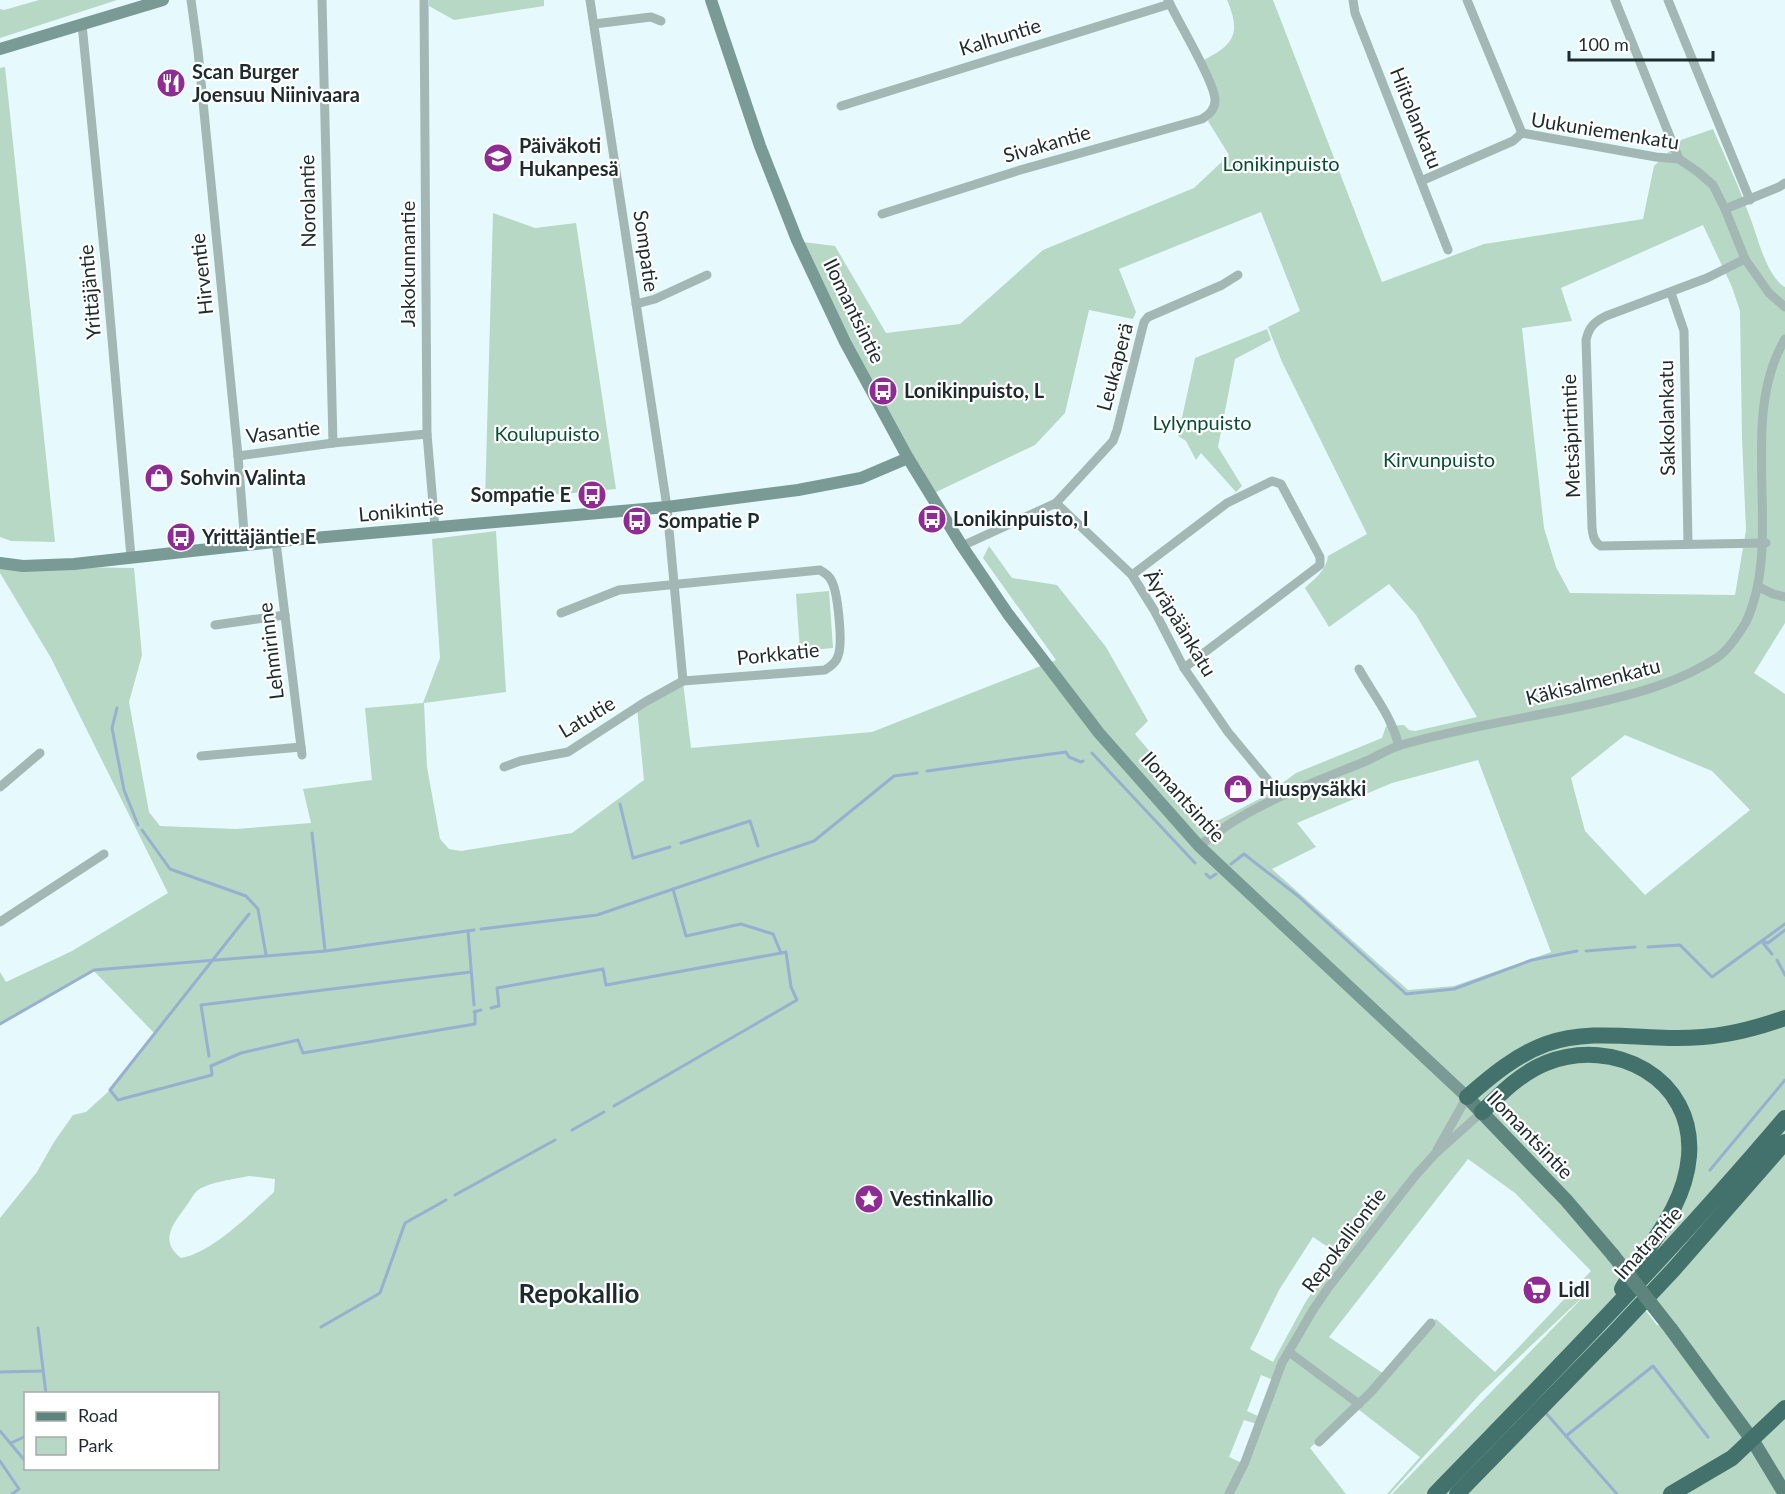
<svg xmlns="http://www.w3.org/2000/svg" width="1785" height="1494" font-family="Lato,sans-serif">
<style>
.green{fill:#b7d8c4;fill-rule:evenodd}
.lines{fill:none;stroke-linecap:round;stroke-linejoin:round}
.stream{stroke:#97b0d0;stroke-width:3}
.street{stroke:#a3b8b4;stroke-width:9}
.secondary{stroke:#7a9a95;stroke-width:12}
.primary{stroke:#5d857e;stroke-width:14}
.highway{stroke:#42726b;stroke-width:16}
.primary-bridge{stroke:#5d857e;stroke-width:14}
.labels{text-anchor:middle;stroke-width:4.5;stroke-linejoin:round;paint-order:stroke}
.street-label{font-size:20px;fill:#1e2b2c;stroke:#fff}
.poi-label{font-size:20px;font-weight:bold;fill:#1e2b2c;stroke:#fff;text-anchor:start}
.park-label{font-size:20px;fill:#054e31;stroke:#fff}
.district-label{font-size:26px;font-weight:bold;fill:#1e2b2c;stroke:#fff}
</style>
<rect width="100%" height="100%" fill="#e6fafd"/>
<!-- green -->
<g class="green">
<polygon points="39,0 117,0 0,38 0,9 4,10"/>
<polygon points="429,0 544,0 544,6 454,20 429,6"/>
<path d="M1227 0H1273L1382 282 1484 244 1643 219 1654 166 1681 140 1713 129C1725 157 1738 184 1748 212 1757 233 1765 275 1785 287V623L1754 673 1785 694V1403L1755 1434 1636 1273 1677 1208 1691 1137 1649 1068 1574 1052 1483 1108 1506 1141 1614 1266V1270L1657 1325 1666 1327 1751 1445 1785 1414V1494H1392L1590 1290 1481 1393 1390 1494H1387L1420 1457 1354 1406 1310 1448 1346 1494H0V1218L37 1172 54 1142 73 1115 86 1112 110 1090 155 1034 94 971 0 1024V972L6 982 72 951 168 893 51 658 0 573V566L134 568 142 655 129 702 149 812 160 826 236 829 311 823 303 789 372 780 365 708 423 703 440 658 432 539 496 531 506 692 424 703 427 767 440 839 449 849 461 851 572 833 644 780 637 708 683 682 691 748 872 732 1056 660 983 558 989 546 1012 578 1057 585 1106 647 1148 721 1135 734 1209 822 1219 820 1265 796 1296 773 1382 738 1386 726 1404 725 1409 730 1415 731 1477 717 1416 615 1389 584 1329 627 1305 588C1315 578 1326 571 1328 556L1367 534 1282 362 1268 327 1300 311 1261 212 1119 269 1136 312 1133 319 1089 310 1065 413 1035 445 932 494 795 241 835 246 886 333 960 324 1043 250 1194 188 1229 155 1208 121 1216 110 1202 61C1233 45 1242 35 1227 0ZM1703 225 1732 287 1740 311 1742 438 1746 530 1735 595 1570 593 1556 567 1544 528 1522 328 1572 321 1561 288ZM1625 735 1712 771 1750 810 1645 895 1585 831 1571 778ZM1478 760 1551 952 1454 986 1408 990 1272 869 1316 847 1297 823 1392 783ZM1468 1159 1515 1193 1591 1271 1495 1372 1436 1319 1387 1376 1329 1337ZM249 1176 275 1179 274 1192C251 1213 212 1253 181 1258 158 1240 174 1223 187 1205 190 1201 194 1193 198 1190 210 1182 235 1179 249 1176ZM1313 1237 1337 1253 1305 1303 1273 1362 1250 1349 1279 1290ZM1261 1375 1273 1380 1260 1417 1247 1411ZM26 1394H218V1468H26ZM1244 1420 1257 1424 1242 1463 1229 1457Z"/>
<polygon points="5,67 55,542 11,541 0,537 0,68"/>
<polygon points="493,213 535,228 576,223 616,489 485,501"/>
<polygon points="1267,329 1271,340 1235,359 1218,447 1242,486 1236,492 1201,453 1196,460 1186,441 1178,436 1195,358"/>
<polygon points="829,591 833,648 800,651 796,594"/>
<polygon points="1576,1057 1644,1072 1681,1119 1683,1176 1632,1269 1487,1112 1534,1073"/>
</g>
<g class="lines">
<!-- stream -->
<g class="stream">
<polyline points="117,708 112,728 124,790 138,825"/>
<polyline points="1092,753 1195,863"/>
<polyline points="927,771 1066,752 1069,757 1081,762 1083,761"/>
<polyline points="620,804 633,858 670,847"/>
<polyline points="142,830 170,869 246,896 258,909 266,955"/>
<polyline points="312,833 325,950"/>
<polyline points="681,843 750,821 758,846"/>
<polyline points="1231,864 1244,854 1298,896 1406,994 1454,989 1532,960 1577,951"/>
<polyline points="1206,874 1210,878 1216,874"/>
<polyline points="481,929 597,915 814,841 894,776 917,773"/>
<polyline points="468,931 474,1005"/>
<polyline points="1762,941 1768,943 1785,930"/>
<polyline points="1763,943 1772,954"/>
<polyline points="1648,947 1680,945 1712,977 1785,924"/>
<polyline points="1586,951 1635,947"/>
<polyline points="1777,960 1785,975"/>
<polyline points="491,1008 499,1006 497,988 603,969 606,985 781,953"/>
<polyline points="474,1012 481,1010"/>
<polyline points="0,1024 94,970 326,951 474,930"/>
<polyline points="209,1056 201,1005 471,972"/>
<polyline points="211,1066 212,1075 118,1100 110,1090 249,914"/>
<polyline points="211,1066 241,1053 298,1040 303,1053 475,1024 475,1011"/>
<polyline points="614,1106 797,1000 791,987 786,952 781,953 773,934 741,924 686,936 673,889"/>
<polyline points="572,1130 604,1112"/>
<polyline points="1710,1170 1785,1080"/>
<polyline points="455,1195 555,1140"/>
<polyline points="321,1327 380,1293 405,1223 446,1200"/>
<polyline points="38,1328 46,1394"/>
<polyline points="0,1372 43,1371"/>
<polyline points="1545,1412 1617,1494"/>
<polyline points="0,1431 26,1462"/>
<polyline points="1566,1436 1653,1366 1708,1437"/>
<polyline points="11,1443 26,1436"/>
<polyline points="0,1461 19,1489 12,1494"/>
</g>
<!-- street -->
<g class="street">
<polyline points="191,0 198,51 238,456 245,545"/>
<polyline points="322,0 333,443 427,434"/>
<polyline points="424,0 427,434 435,527"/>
<polyline points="590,0 667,507 683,681"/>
<polyline points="1353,0 1355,13 1448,250"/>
<polyline points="1467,0 1522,133"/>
<polyline points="1615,0 1679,159"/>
<polyline points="1668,0 1750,200"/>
<polyline points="82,24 106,270 131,557"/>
<polyline points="594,24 651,17 661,21"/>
<polyline points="841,106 1170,4"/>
<polyline points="1421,181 1513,141 1522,133 1656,157 1679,159 1698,172 1713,185 1725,209 1745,259 1769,293 1785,307"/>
<polyline points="1725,209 1779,187 1785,183"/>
<path d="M882 214 1017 171 1202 119C1208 115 1215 110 1215 101 1216 84 1177 20 1168 0"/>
<path d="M1745 259 1707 278 1606 316C1594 322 1589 327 1586 340L1592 528C1593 536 1594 542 1601 546L1766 543"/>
<polyline points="1671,293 1684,331 1688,544"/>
<polyline points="636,304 655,299 707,275"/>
<polyline points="238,456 333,443"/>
<polyline points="1056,503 1113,441 1117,430 1144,322 1148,317 1222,285 1238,275"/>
<polyline points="276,542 302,755"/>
<polyline points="962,546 1056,503 1132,575 1154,610 1184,668 1228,732 1281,796"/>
<polyline points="1132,575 1227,503 1272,481 1281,484 1320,557 1320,565 1184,668"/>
<polyline points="1761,588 1773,594 1785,597"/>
<polyline points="215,625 285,615"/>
<path d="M1359 669C1374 696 1391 715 1399 746"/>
<polyline points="201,756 301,747"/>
<path d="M504 767 520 761 568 752 645 702 683 681 825 670C830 667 836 663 838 656 843 644 838 591 831 580 829 575 824 573 820 570L619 590 561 613"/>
<polyline points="0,787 40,753"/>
<path d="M1199 846C1247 806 1307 785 1364 762 1376 757 1388 749 1401 745 1463 727 1528 718 1591 704 1635 694 1681 682 1718 657 1728 650 1740 632 1746 622 1785 539 1736 422 1785 339"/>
<polyline points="0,922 104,854"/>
<polyline points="1437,1150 1467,1097"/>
<polyline points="1289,1352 1359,1404"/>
<polyline points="1319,1442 1371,1392 1431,1323"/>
<polyline points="1229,1494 1245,1462 1282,1363 1313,1310 1328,1288 1415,1176 1435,1154 1482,1112"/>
</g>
<!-- secondary -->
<g class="secondary">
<polyline points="711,0 760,146 797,240 845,342 908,458 962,546 1008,614 1099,733 1199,846 1467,1097"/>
<polyline points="0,49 163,0"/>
<polyline points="0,563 23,566 74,564 291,540 667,507 798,490 861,478 908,458"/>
</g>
<!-- primary -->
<g class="primary">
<polyline points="1467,1097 1566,1200 1613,1255"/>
<polyline points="1671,1329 1753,1441 1785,1494"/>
</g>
<!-- highway -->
<g class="highway">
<path d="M1467 1097C1491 1076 1516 1055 1546 1044 1586 1030 1628 1037 1669 1038 1712 1039 1745 1032 1785 1018"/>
<path d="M1482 1112C1501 1093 1521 1073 1546 1063 1614 1036 1695 1078 1689 1156 1685 1208 1647 1246 1622 1289"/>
<path d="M1435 1494C1555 1371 1674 1249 1785 1118"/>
<polyline points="1457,1494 1613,1334 1674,1269 1785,1142"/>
<polyline points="1671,1494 1732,1458 1785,1408"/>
</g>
<!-- primary-bridge -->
<polyline class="primary-bridge" points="1613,1255 1671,1329"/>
</g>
<!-- icons -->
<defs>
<g id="restaurant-disc" transform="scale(1.5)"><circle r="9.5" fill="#8f2c94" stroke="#fff"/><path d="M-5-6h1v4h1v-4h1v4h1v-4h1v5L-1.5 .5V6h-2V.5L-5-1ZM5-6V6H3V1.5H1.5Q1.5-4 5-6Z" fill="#fff"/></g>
<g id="school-disc" transform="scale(1.5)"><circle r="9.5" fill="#8f2c94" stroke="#fff"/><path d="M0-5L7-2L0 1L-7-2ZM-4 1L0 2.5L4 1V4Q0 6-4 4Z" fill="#fff"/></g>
<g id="bus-disc" transform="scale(1.5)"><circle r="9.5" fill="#8f2c94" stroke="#fff"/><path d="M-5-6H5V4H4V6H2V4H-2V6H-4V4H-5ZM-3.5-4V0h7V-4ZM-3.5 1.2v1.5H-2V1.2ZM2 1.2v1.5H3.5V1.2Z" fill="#fff"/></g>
<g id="shop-disc" transform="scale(1.5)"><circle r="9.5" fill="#8f2c94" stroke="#fff"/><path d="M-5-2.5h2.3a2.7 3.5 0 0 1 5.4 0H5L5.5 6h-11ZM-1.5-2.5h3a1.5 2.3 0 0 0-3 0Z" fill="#fff"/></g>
<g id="sight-disc" transform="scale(1.5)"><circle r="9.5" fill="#8f2c94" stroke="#fff"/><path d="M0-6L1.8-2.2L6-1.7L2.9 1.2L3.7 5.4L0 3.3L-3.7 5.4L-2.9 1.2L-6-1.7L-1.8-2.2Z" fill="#fff"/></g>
<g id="supermarket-disc" transform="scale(1.5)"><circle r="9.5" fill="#8f2c94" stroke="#fff"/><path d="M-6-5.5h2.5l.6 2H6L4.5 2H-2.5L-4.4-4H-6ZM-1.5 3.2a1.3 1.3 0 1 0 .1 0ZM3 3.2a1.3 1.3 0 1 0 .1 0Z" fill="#fff"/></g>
</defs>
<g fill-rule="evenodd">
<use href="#restaurant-disc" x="171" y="83"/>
<use href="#school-disc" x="498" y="158"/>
<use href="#bus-disc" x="883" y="391"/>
<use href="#shop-disc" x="159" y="478"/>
<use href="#bus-disc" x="592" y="495"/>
<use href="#bus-disc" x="932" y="519"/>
<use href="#bus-disc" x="637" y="521"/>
<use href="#bus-disc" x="181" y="537"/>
<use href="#shop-disc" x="1238" y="789"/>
<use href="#sight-disc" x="869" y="1199"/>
<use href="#supermarket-disc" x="1537" y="1290"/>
</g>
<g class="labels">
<!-- street labels -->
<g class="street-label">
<text transform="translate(1000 37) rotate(-17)" y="7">Kalhuntie</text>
<text transform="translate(1416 118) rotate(68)" y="7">Hiitolankatu</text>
<text transform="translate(1605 131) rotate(9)" y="7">Uukuniemenkatu</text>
<text transform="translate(1047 144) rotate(-16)" y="7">Sivakantie</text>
<text transform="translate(308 201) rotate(-91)" y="7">Norolantie</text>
<text transform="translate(646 251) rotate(82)" y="7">Sompatie</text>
<text transform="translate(408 264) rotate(-90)" y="7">Jakokunnantie</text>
<text transform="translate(202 274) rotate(-96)" y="7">Hirventie</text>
<text transform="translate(90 292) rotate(-95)" y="7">Yrittäjäntie</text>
<text transform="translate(854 311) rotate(64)" y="7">Ilomantsintie</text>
<text transform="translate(1115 367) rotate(-75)" y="7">Leukaperä</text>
<text transform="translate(1667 418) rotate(-91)" y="7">Sakkolankatu</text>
<text transform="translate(283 432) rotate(-7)" y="7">Vasantie</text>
<text transform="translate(1571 436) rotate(-92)" y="7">Metsäpirtintie</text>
<text transform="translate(401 511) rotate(-5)" y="7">Lonikintie</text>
<text transform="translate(1180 623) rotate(59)" y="7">Äyräpäänkatu</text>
<text transform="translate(271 651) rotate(-97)" y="7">Lehmirinne</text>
<text transform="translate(778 654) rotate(-6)" y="7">Porkkatie</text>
<text transform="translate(1593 682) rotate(-14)" y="7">Käkisalmenkatu</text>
<text transform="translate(587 717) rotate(-31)" y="7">Latutie</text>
<text transform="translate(1183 797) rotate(48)" y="7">Ilomantsintie</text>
<text transform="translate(1530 1135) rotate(46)" y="7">Ilomantsintie</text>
<text transform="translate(1344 1240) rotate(-53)" y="7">Repokalliontie</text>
<text transform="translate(1648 1243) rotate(-48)" y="7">Imatrantie</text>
</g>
<!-- poi labels -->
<g class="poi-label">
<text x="192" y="79">Scan Burger<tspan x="192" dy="23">Joensuu Niinivaara</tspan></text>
<text x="519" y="153">Päiväkoti<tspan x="519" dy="23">Hukanpesä</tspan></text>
<text x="904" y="398">Lonikinpuisto, L</text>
<text x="180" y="485">Sohvin Valinta</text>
<text x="571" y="502" text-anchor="end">Sompatie E</text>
<text x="953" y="526">Lonikinpuisto, I</text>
<text x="658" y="528">Sompatie P</text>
<text x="202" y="544">Yrittäjäntie E</text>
<text x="1259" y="796">Hiuspysäkki</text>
<text x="890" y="1206">Vestinkallio</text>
<text x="1558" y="1297">Lidl</text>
</g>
<!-- park labels -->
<g class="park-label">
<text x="1281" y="171">Lonikinpuisto</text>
<text x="1202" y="430">Lylynpuisto</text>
<text x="547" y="441">Koulupuisto</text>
<text x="1439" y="467">Kirvunpuisto</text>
</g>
<!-- district labels -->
<g class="district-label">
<text x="579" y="1303">Repokallio</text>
</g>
</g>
<!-- legend -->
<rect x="24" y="1392" width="195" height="78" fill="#ffffff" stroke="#a5aaab" stroke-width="1.5"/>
<rect x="36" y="1412" width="30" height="9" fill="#5d857e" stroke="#a5aaab" stroke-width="1.5"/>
<text x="78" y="1422" font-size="18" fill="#1e2b2c">Road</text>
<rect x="36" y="1437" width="30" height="18" fill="#b7d8c4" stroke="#a5aaab" stroke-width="1.5"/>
<text x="78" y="1452" font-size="18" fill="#1e2b2c">Park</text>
<!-- scale -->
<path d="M1569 51v9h144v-9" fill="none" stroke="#1e2b2c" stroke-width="3"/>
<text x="1578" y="51" font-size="18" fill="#1e2b2c" stroke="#ffffff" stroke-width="4.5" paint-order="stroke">100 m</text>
</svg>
